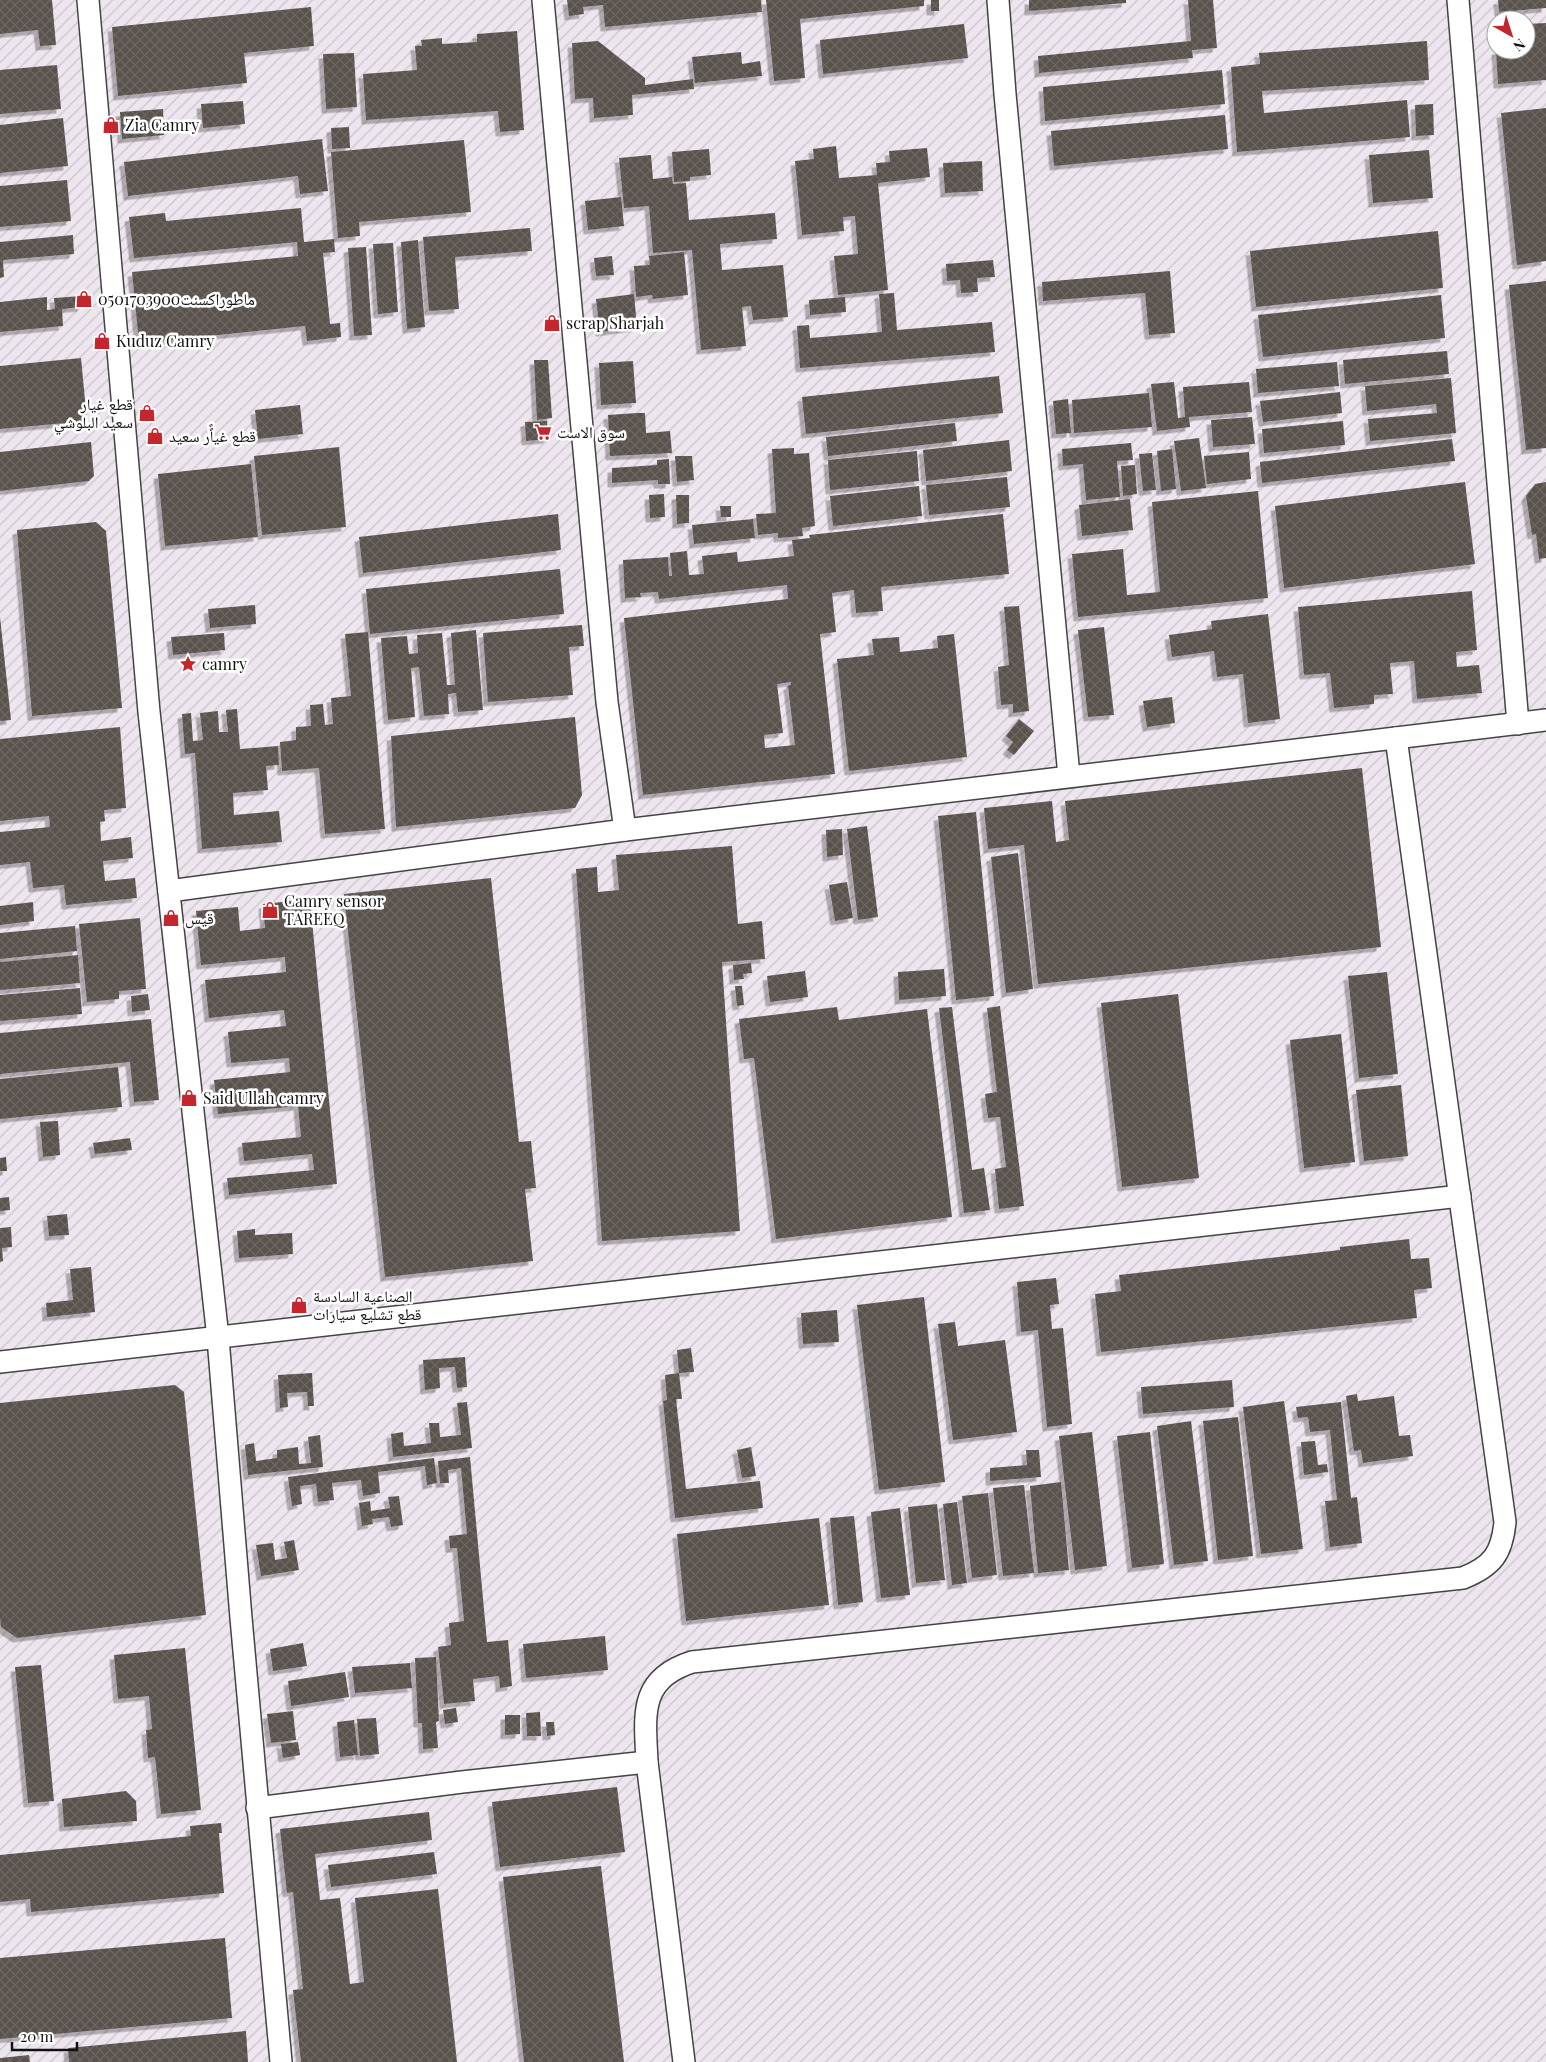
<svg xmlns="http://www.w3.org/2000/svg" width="1546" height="2062" font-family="'Playfair Display','Noto Naskh Arabic',serif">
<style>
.industrial{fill:url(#industrial-furrows);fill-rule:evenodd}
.building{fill:url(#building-cross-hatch);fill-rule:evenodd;filter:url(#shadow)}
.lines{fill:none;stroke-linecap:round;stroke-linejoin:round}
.street-casing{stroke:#444;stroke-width:24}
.street{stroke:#fff;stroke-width:21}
.labels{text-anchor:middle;stroke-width:5;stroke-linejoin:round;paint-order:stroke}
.poi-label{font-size:16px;fill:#111;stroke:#fff;text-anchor:start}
</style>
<defs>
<pattern id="industrial-furrows" width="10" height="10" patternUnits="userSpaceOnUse" patternTransform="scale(1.25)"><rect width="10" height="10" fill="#eee6ef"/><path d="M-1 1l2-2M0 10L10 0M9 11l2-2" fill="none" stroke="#cbc4cc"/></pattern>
<pattern id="building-cross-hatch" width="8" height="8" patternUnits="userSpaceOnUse" patternTransform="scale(1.25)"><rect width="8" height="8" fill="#5a524d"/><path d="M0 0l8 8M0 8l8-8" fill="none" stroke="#6d6662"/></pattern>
<filter id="shadow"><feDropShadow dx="-4.5" dy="4.5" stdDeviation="0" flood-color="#0004"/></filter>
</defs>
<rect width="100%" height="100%" fill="#fffdf5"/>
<!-- industrial -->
<path class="industrial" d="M0 0H1546V2062H0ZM1496 20H1526V50H1496Z"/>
<!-- building -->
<g class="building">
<polygon points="0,0 52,0 56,45 40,46 38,30 0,34"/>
<polygon points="567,0 761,0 762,12 605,27 603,5 583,7 584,14 569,16"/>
<polygon points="766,0 924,0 924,6 800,19 805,78 774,81"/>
<rect x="931" y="0" width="8" height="11"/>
<polygon points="1029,0 1126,0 1126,3 1029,11"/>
<polygon points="1188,0 1213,0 1217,48 1192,50 1193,58 1039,73 1038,56 1191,41"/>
<polygon points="1498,0 1546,0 1546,8 1499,12"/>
<polygon points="311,7 314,46 244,53 247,83 118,96 112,27"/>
<polygon points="1546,23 1546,80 1498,84 1496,50 1526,50 1526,24"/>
<polygon points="964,24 968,58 823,74 820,40"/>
<polygon points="517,31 524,130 500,132 498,111 366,120 363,74 417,70 415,46 422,46 421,40 442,38 442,44 477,42 477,34"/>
<polygon points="598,41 645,78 645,85 693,79 694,89 632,95 633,115 594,118 593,98 575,99 572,43"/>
<polygon points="1427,41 1429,80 1262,91 1264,113 1407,100 1410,137 1237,152 1231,67 1260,64 1259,53"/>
<polygon points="741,52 742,64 760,61 762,76 695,83 692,57"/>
<polygon points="354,53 357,107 326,109 323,54"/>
<polygon points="57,65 61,109 0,114 0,70"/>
<polygon points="1222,70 1225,104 1045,121 1043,87"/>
<polygon points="243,101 245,124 203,128 201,104"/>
<polygon points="1433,104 1434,135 1416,136 1415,105"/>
<polygon points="1546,108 1546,261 1517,265 1501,113"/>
<polygon points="163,109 164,135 122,139 120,112"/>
<polygon points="1225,115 1228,149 1054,166 1051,131"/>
<polygon points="63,118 68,166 0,173 0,125"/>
<polygon points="349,127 350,148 332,149 331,128"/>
<polygon points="322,139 328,191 300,194 298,176 128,196 124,162"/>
<polygon points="464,140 471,212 359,222 360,236 338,238 331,152"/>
<polygon points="836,146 839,178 877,175 876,163 890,162 889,151 927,148 930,177 878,183 888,290 838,295 834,256 858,254 855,216 843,217 844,231 802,235 795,161 814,159 813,149"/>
<polygon points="709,149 711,175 690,177 690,181 674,182 672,152"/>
<polygon points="1429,150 1433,198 1373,203 1369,155"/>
<polygon points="651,155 653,179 672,177 673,184 686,183 689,220 775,213 777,239 720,244 722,270 783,265 788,317 753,320 751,306 742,307 746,346 701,350 692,250 653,253 649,206 624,208 619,158"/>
<polygon points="982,161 983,191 945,193 943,163"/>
<polygon points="67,180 71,221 0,227 0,186"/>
<polygon points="621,197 624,226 588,230 585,201"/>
<polygon points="301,208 304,242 334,239 335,252 323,253 330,324 340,323 341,337 307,341 305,326 139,343 132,272 298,256 297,242 134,258 129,217 165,213 166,221"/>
<polygon points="530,228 532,251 455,257 459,309 429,311 423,237"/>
<polygon points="1438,231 1443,288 1256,307 1250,251"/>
<polygon points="73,235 74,254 3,260 4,277 0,278 0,242"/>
<polygon points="418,240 425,327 407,329 401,242"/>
<polygon points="393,243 398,312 378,314 373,244"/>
<polygon points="366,247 372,335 354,336 348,248"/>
<polygon points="684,252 688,295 653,299 652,295 636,297 634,266 650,265 649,256"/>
<polygon points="612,256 614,275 596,276 594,258"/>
<polygon points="993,260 995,277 977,278 978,292 961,293 960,280 947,281 946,264"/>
<polygon points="1170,271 1175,333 1149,335 1145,293 1043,301 1042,282"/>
<polygon points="1546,281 1546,448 1526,450 1509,285"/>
<polygon points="894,293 897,330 992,322 995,352 800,368 797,326 809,325 810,338 882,332 879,294"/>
<polygon points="634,294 637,327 600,332 596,299"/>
<polygon points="1441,295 1445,338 1263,357 1258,315"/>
<polygon points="81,296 82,307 62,309 63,326 0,332 0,302 47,297 47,310 55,309 54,298"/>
<polygon points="845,297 846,312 810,315 809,300"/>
<polygon points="1447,351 1449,374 1345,384 1343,360"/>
<polygon points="81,358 87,421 0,429 0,366"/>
<polygon points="534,360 548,360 552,418 537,420"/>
<polygon points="633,361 636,403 601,405 599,363"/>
<polygon points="1337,362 1339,386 1258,393 1256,369"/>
<polygon points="999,376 1003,413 806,434 802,397"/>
<polygon points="1451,378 1456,433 1370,441 1368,419 1437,413 1436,404 1367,411 1365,386"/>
<polygon points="1174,382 1178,418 1185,417 1183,387 1249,382 1252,412 1189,417 1190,427 1157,431 1151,384"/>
<polygon points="1340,392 1342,413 1263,422 1260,401"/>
<polygon points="1149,393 1152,427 1074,433 1072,400"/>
<polygon points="1068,399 1071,433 1056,434 1053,401"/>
<polygon points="300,405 303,434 258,439 255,410"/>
<polygon points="637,413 645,413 646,433 670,431 672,453 610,456 608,415"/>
<polygon points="1252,417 1255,444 1213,447 1211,420"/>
<polygon points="547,421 548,439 526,441 525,422"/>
<polygon points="1343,421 1345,445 1264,453 1262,429"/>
<polygon points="955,423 957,441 828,456 826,437"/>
<polygon points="1199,438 1206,488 1181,491 1174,441"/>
<polygon points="1452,439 1455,461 1262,483 1260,462"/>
<polygon points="1009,440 1012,471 926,481 923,450"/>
<polygon points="91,442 94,476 89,481 0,491 0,452"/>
<polygon points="1131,443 1133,460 1117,461 1120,497 1086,500 1083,464 1063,466 1062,449"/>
<polygon points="339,447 346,527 262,535 254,456"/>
<polygon points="794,448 794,454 809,453 815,526 802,528 803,536 778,538 778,533 758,535 756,514 776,513 772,449"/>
<polygon points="1172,449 1176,489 1161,491 1157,451"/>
<polygon points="917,451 919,481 830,490 828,460"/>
<polygon points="1249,452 1251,479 1207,484 1204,456"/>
<polygon points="1152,453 1156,490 1143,491 1139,454"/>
<polygon points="675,456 692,456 694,480 677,482"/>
<polygon points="669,459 670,484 658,484 658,480 612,483 612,468 657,465 657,460"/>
<polygon points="251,464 258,537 165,546 158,474"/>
<polygon points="1135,465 1137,494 1123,496 1121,466"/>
<polygon points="1007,477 1010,507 929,515 926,485"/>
<polygon points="1465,482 1475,564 1284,588 1275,506"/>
<polygon points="1546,482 1546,558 1539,559 1536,534 1532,535 1526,496 1535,484"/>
<polygon points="919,486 922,516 833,526 830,496"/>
<polygon points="1258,491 1268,598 1078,617 1072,554 1123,549 1127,595 1160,592 1152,502"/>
<polygon points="664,494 665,517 650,518 649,495"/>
<polygon points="676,495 689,495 689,523 677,524"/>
<polygon points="1130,499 1133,530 1082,536 1079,505"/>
<polygon points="720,506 731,506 731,517 721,517"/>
<polygon points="558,514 561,550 363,573 359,537"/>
<path d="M1003 514 1009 574 881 587 883 611 856 613 854 590 832 593 836 632 820 634 835 774 643 795 624 618 788 599 787 585 659 599 658 592 640 593 641 597 625 598 623 560 668 557 669 576H672L670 553 687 551 689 575 704 574 702 556 737 552 738 562 794 556 792 540 810 538 809 535ZM791 682V685L788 686 795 745 765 748 764 735 783 733 777 684Z"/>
<polygon points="753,519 755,538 694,544 692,525"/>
<polygon points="96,522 106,531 122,708 32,716 17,530"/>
<polygon points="560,569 564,614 370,634 366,589"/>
<polygon points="1472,591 1477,650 1456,652 1457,667 1479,665 1482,693 1417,699 1414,661 1390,663 1393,694 1374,695 1374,704 1334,708 1330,673 1304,675 1298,607"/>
<polygon points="255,605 256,624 210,628 208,609"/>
<polygon points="1019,606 1029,711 1013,713 1013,704 1001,705 998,667 1009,665 1004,607"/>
<polygon points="1268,614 1280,719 1248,723 1243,674 1217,677 1214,651 1172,657 1169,635 1212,629 1211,621"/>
<polygon points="0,617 11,720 0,721"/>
<polygon points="582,625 584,646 569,647 573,695 488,702 483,633"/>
<polygon points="1104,627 1114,715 1088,717 1078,630"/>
<polygon points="476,630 483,710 458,712 456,693 448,694 449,714 424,716 419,667 411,668 415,717 388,720 381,638 407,636 409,654 418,653 417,635 442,633 447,685 455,685 451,633"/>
<polygon points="368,632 385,829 325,834 319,768 282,771 280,742 296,740 296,727 311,726 310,705 323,704 325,725 333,724 331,698 351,696 345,634"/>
<polygon points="224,633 225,650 173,655 171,637"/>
<polygon points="954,634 967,757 849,771 837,659 874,655 872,639 899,637 900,652 938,648 937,636"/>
<polygon points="1172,697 1175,723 1147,727 1143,701"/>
<polygon points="237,709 240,749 278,746 279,765 266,766 268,790 233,793 234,815 279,811 282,842 202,849 195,753 185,754 182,714 191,713 193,741 203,740 200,713 218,711 219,732 228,732 226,710"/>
<polygon points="575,717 582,795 575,808 396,827 391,736"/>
<polygon points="1019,719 1034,731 1014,755 1007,750 1013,742 1006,736"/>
<polygon points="120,727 126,808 104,810 105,821 100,822 101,841 131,837 133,858 103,861 105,881 135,878 137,898 66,905 64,885 33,888 30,862 0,865 0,832 50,827 49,816 0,821 0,739"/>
<polygon points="1362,768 1381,947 1038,984 1024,845 988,849 984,808 1052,801 1056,842 1069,840 1065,801"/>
<polygon points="976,812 994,996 956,1000 938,816"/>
<polygon points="867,826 878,917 858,920 847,829"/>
<polygon points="842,829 843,855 827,857 826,830"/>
<polygon points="732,846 738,924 762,921 765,959 722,962 740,1231 602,1241 576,869 597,867 598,892 619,890 616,855"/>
<polygon points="1018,853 1033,989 1006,993 991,857"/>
<polygon points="491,878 519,1142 531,1141 536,1188 525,1189 533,1261 385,1277 344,894"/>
<polygon points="847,882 853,918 835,921 829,885"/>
<polygon points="310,899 337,1184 229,1195 227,1178 314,1170 312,1154 244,1161 242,1143 301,1137 298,1106 218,1114 214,1080 290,1072 289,1058 231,1063 228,1032 286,1026 284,1010 209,1018 205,980 286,972 285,957 201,965 196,911 238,907 240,931 265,928 263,904"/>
<polygon points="33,902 34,921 0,925 0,906"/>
<polygon points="140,918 146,989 119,991 119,999 87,1002 79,924"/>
<polygon points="75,926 77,951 0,959 0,933"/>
<polygon points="78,955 80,983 0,990 0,962"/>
<polygon points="751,963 752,973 743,974 744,979 734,980 733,965"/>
<polygon points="944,969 946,996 899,1000 898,972"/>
<polygon points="805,971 808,997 770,1002 767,976"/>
<polygon points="1387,972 1398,1074 1359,1078 1348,976"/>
<polygon points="735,986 742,986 744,1005 737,1006"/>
<polygon points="80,988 82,1014 0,1021 0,995"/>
<polygon points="148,994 150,1010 132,1012 131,996"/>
<polygon points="1178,994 1199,1178 1122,1187 1101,1003"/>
<polygon points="1000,1006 1024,1206 999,1209 995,1169 1006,1167 1000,1117 988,1118 985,1094 997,1092 987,1008"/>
<polygon points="837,1007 839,1020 927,1009 952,1217 776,1239 754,1058 744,1059 739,1019"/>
<polygon points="952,1007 972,1170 984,1168 990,1210 964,1213 939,1008"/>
<polygon points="151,1019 159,1100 134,1102 130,1062 0,1074 0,1033"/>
<polygon points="1341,1034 1355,1162 1304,1168 1290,1040"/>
<polygon points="118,1067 122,1107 0,1119 0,1079"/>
<polygon points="1401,1085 1408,1156 1364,1161 1356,1090"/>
<polygon points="58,1121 60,1155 43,1157 40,1122"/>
<polygon points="130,1138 132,1150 95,1154 93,1143"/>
<polygon points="6,1157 7,1171 0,1171 0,1158"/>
<polygon points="9,1197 10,1210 0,1211 0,1198"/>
<polygon points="67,1214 69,1235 49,1236 47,1216"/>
<polygon points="11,1227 12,1247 2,1248 3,1261 0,1262 0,1228"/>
<polygon points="255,1229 255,1235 292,1233 293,1254 239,1258 237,1231"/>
<polygon points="1409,1239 1411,1259 1429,1258 1432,1288 1414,1290 1417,1318 1101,1352 1095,1294 1121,1291 1119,1275 1340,1250 1340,1247"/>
<polygon points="91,1267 95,1312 47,1317 46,1303 73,1300 70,1269"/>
<polygon points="1056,1278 1059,1304 1050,1305 1052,1329 1063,1328 1072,1424 1047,1427 1038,1330 1021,1332 1017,1282"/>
<polygon points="924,1297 945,1482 879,1490 857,1305"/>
<polygon points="837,1310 839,1342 803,1344 801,1313"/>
<polygon points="955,1322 958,1346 1005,1340 1017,1432 953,1440 938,1324"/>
<polygon points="691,1348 694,1372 679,1373 677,1350"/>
<polygon points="465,1357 467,1387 457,1388 455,1367 439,1368 440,1388 425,1390 423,1360"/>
<polygon points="312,1373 314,1406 308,1406 307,1392 287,1393 288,1407 280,1408 278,1375"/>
<polygon points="679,1373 682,1399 676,1399 686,1489 760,1481 763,1508 675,1518 663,1401 667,1400 665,1375"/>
<polygon points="1232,1380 1234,1407 1143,1414 1141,1387"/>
<polygon points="175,1385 184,1392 206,1615 17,1638 1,1627 0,1618 0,1403"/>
<polygon points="1357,1394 1358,1401 1394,1396 1399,1436 1410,1435 1413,1456 1363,1463 1361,1450 1354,1451 1346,1396"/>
<polygon points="1284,1401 1303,1549 1261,1554 1243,1407"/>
<polygon points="467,1402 472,1448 393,1457 391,1434 403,1432 404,1446 431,1443 429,1423 439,1423 440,1437 461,1435 457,1403"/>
<polygon points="1341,1402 1351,1498 1357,1497 1362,1543 1330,1547 1325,1501 1337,1500 1330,1430 1310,1432 1308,1417 1298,1418 1296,1407"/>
<polygon points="1238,1417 1253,1556 1218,1560 1203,1421"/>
<polygon points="1191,1421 1208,1561 1174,1565 1157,1426"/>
<polygon points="1092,1432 1107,1566 1075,1570 1059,1436"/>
<polygon points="1150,1432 1164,1564 1132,1568 1117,1436"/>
<polygon points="320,1435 323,1467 248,1475 245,1445 254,1443 256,1461 277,1458 277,1450 298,1447 299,1464 311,1463 308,1437"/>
<polygon points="1315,1441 1318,1465 1327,1464 1328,1472 1304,1475 1301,1442"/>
<polygon points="751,1447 756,1476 742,1478 737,1450"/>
<polygon points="1026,1450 1039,1450 1041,1477 990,1481 990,1468 1027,1465"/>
<polygon points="470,1457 487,1642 508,1640 512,1686 500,1688 499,1676 473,1679 475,1701 444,1704 438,1647 451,1645 449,1623 464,1621 457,1548 450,1548 449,1536 467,1534 461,1468 448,1470 449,1483 440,1483 438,1461"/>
<polygon points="434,1458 437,1483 427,1485 425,1466 378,1472 380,1493 363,1496 361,1480 332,1483 334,1500 318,1502 316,1484 300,1486 302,1504 292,1506 288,1477"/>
<polygon points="1061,1482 1069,1570 1038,1573 1030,1486"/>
<polygon points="1024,1485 1034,1573 1003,1576 993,1488"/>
<polygon points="988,1493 997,1575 972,1578 962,1496"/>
<polygon points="399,1496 403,1525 391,1527 389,1517 372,1519 373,1524 362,1526 359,1503 370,1501 371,1511 390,1508 388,1497"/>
<polygon points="957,1502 967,1583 952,1585 943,1504"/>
<polygon points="937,1504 945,1580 916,1583 908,1507"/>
<polygon points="900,1508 910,1595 881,1598 871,1512"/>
<polygon points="854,1516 863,1602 838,1605 830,1518"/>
<polygon points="819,1518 829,1605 686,1621 677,1534"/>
<polygon points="294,1540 299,1570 261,1576 256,1545 273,1543 275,1560 287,1558 284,1542"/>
<polygon points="605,1636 608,1670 526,1678 523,1644"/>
<polygon points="303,1643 307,1666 273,1671 270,1649"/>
<polygon points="185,1648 201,1810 161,1814 155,1757 148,1758 146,1730 152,1729 149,1696 118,1699 114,1655"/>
<polygon points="436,1657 439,1721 436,1722 438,1748 423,1749 422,1723 418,1723 415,1658"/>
<polygon points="410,1663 412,1688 355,1693 352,1667"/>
<polygon points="41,1665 54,1801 28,1803 15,1667"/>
<polygon points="345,1672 349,1697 291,1706 288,1681"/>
<polygon points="456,1708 458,1722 445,1724 443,1710"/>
<polygon points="293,1711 296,1740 271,1743 267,1714"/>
<polygon points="540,1712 541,1736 527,1736 526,1713"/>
<polygon points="505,1715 520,1715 520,1734 505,1735"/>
<polygon points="376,1718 379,1754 360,1756 357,1719"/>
<polygon points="354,1720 358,1755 340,1757 337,1722"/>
<polygon points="546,1722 554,1722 555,1735 547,1736"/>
<polygon points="298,1742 300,1755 283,1758 281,1744"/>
<polygon points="617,1787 625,1852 500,1867 492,1802"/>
<polygon points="126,1791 136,1801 137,1821 64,1827 62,1799"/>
<polygon points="429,1812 432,1840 315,1854 320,1900 340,1898 350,1984 364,1982 355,1898 438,1889 457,2062 301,2062 293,1990 303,1989 293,1892 287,1893 280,1829"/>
<polygon points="221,1823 222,1833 219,1833 224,1893 31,1912 30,1899 0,1902 0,1855 191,1836 190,1826"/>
<polygon points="434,1852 437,1874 331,1887 328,1865"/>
<polygon points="601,1866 624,2062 524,2062 503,1877"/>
<polygon points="225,1938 232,2018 0,2039 0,1958"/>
<polygon points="246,2031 248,2062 69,2062 68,2048"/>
<polygon points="29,2055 30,2062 0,2062 0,2058"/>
</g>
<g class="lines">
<!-- street casing -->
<g class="street-casing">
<g id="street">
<polyline points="88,0 149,712 218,1338 241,1618 281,2062"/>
<polyline points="543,0 607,702 625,830"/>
<polyline points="998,0 1005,94 1069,776"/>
<polyline points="1458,0 1518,724"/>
<polyline points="169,891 625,830 1546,720"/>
<polyline points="0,1362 1460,1196"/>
<polyline points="257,1808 462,1782 647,1762"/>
<path d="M684 2062 647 1762C645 1716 638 1679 692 1662L1463 1578C1493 1566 1502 1553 1505 1522L1396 738"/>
</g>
</g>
<!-- street -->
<use href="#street" class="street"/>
</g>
<!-- icons -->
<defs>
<g id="shop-bare" transform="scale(1.35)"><path d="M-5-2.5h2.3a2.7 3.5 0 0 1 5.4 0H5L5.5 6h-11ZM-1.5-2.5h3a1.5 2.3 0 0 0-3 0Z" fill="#c4262e" stroke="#fff" stroke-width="2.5" paint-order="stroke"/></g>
<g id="supermarket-bare" transform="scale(1.35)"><path d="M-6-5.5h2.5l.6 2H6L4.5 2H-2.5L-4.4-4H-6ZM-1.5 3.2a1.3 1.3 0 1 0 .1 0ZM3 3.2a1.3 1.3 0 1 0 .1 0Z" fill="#c4262e" stroke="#fff" stroke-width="2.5" paint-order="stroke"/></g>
<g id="sight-bare" transform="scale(1.35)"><path d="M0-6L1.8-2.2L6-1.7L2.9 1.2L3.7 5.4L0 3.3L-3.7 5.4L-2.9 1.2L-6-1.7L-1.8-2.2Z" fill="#c4262e" stroke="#fff" stroke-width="2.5" paint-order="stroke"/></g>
</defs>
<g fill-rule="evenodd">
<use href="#shop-bare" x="111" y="125"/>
<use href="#shop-bare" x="84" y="299"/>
<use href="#shop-bare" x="552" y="323"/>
<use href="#shop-bare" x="102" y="341"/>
<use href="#shop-bare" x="147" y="413"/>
<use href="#supermarket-bare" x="543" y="432"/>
<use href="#shop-bare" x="155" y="436"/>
<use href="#sight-bare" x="188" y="664"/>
<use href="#shop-bare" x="270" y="910"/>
<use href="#shop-bare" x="171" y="918"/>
<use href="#shop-bare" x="189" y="1098"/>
<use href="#shop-bare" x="299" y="1305"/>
</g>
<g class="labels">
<!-- poi labels -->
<g class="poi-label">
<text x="125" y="131">Zia Camry</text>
<text x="98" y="305">ماطوراكسنت0501703900</text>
<text x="566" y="329">scrap Sharjah</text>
<text x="116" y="347">Kuduz Camry</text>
<text x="133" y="410" text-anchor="end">قطع غيار<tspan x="133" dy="18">سعيد البلوشي</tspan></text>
<text x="557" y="438">سوق الاست</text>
<text x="169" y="442">قطع غياًًر سعيد</text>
<text x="202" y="670">camry</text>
<text x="284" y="907">Camry sensor<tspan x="284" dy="18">TAREEQ</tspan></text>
<text x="185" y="924">قيس</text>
<text x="203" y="1104">Said Ullah camry</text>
<text x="313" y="1302">الصناعية السادسة<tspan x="313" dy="18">قطع تشليع سيارات</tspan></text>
</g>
</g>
<!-- north arrow -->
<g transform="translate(1511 35) rotate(141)"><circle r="24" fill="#ffffff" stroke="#a0a0a0"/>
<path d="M0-4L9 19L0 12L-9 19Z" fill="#c4262e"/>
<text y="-8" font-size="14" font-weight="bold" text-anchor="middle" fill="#111111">N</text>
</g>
<!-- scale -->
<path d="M12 2042v8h65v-8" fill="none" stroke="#111111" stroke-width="2.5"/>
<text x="20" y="2042" font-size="15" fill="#111111" stroke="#ffffff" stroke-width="4" paint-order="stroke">20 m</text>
</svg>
